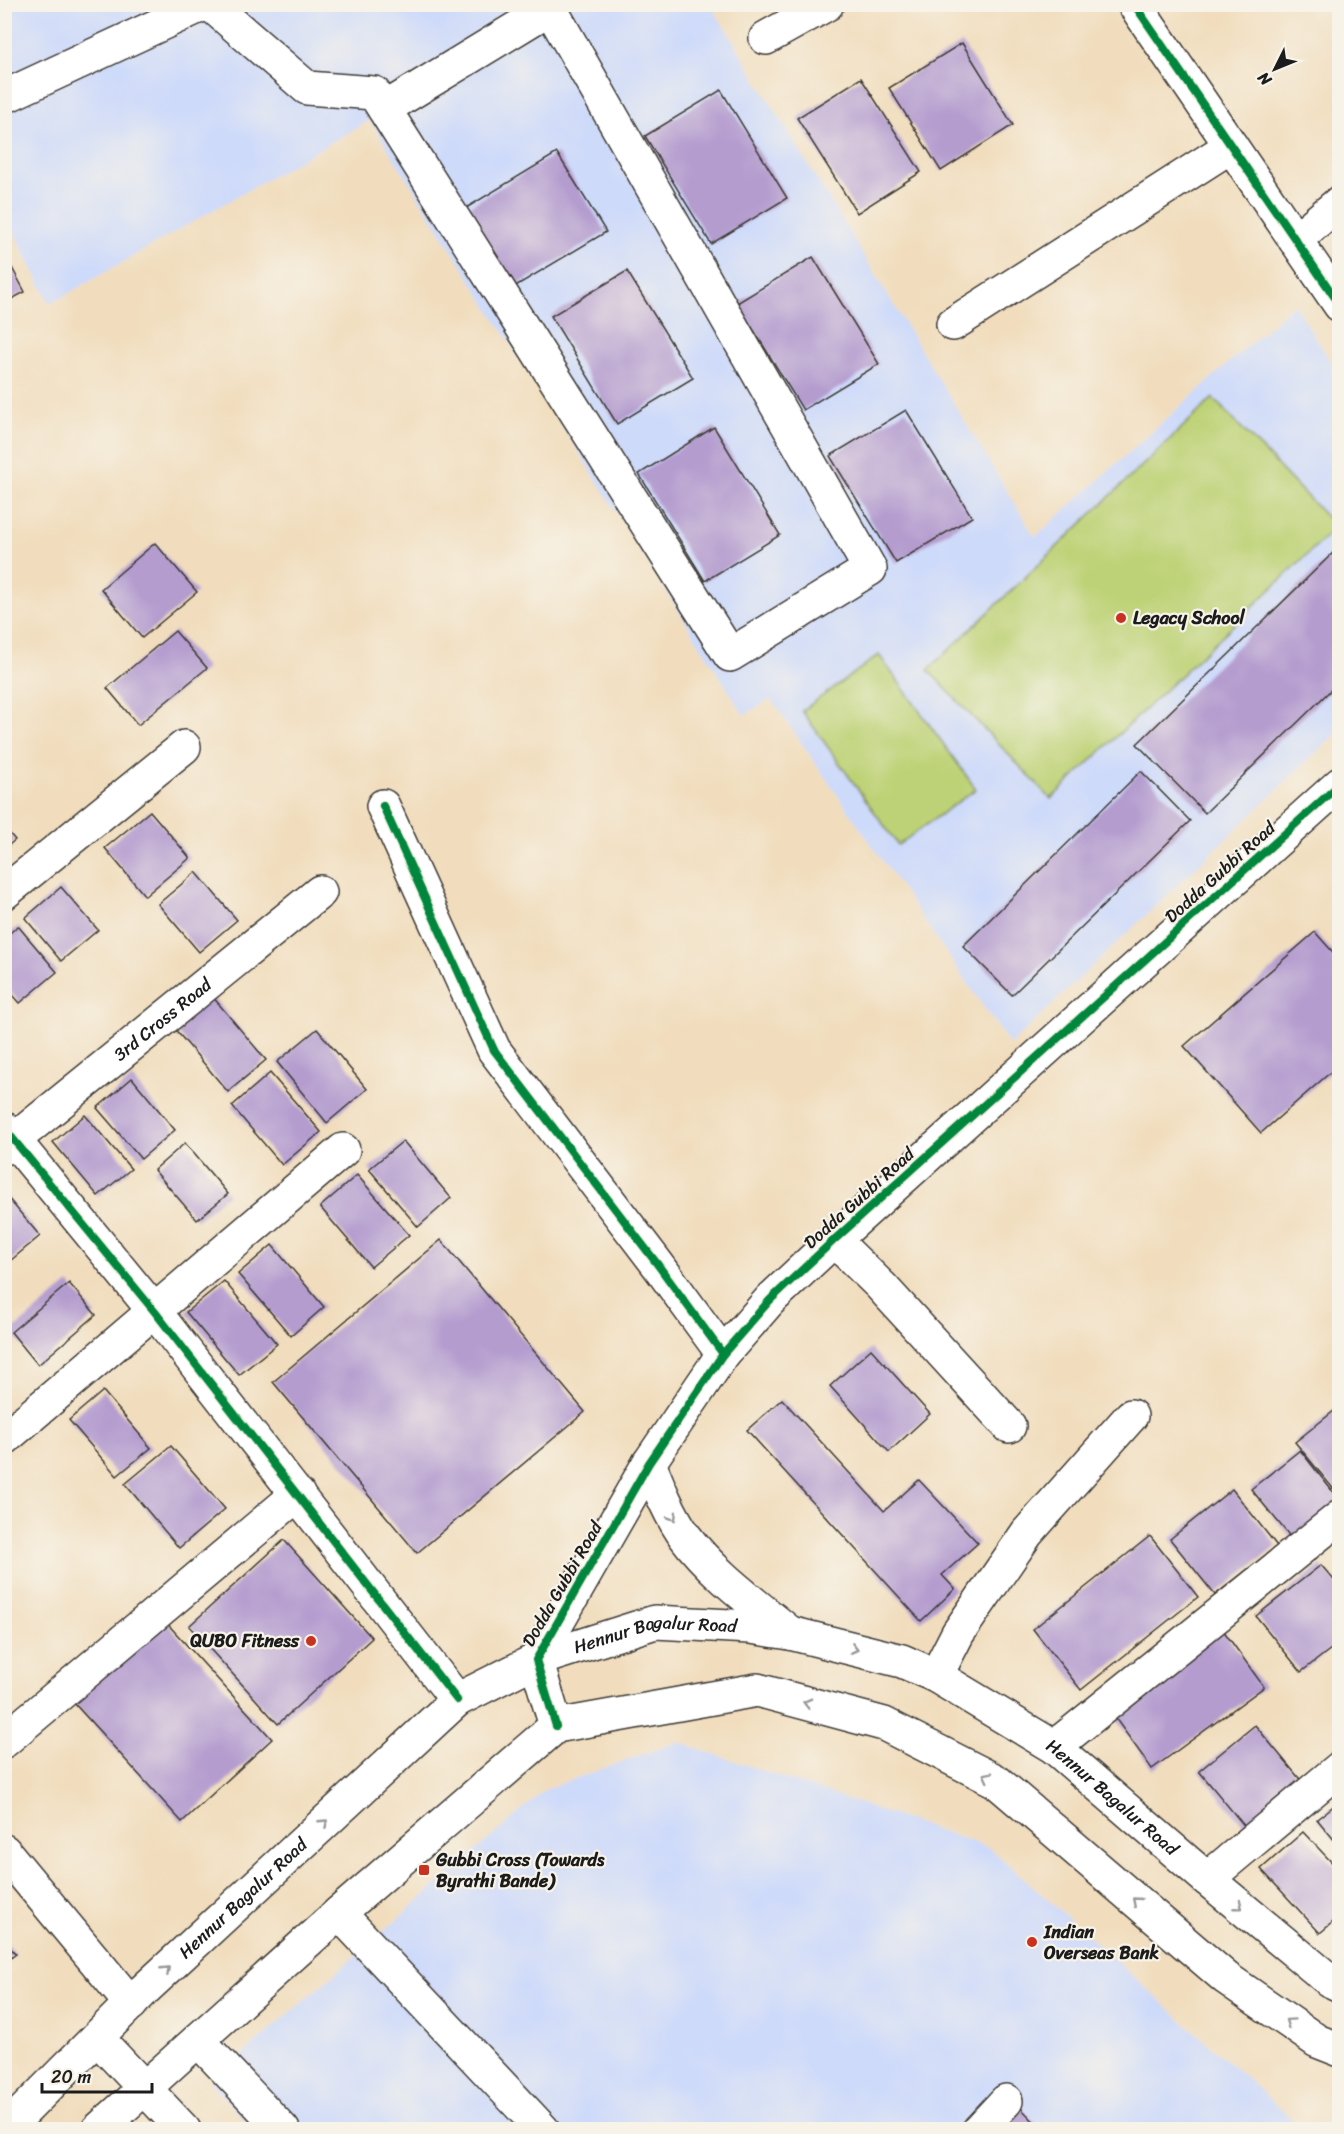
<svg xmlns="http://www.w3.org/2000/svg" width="1344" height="2134" font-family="Sriracha,sans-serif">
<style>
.built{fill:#cedafa}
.green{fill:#bdd276;stroke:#6c7749;stroke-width:1.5}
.building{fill:#b49ccf}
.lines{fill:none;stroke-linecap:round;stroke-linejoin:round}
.minor-casing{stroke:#3c3934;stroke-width:36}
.major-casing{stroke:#3c3934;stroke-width:36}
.minor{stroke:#fff;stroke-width:33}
.major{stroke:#fff;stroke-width:33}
.cycleway-casing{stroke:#f7f3e8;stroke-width:11}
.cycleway{stroke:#00873e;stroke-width:8}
.oneway{stroke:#999}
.poi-dot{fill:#c8321e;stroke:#f7f3e8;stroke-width:2}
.labels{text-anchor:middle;stroke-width:4.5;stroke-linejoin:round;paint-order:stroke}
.poi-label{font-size:18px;font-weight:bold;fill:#1c1c1c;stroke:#f7f3e8;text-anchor:start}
.street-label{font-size:18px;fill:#1c1c1c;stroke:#f7f3e8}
</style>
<rect width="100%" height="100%" fill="#f7f3e8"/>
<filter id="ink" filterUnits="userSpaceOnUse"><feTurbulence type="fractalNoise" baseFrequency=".0167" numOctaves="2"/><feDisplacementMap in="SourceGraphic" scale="12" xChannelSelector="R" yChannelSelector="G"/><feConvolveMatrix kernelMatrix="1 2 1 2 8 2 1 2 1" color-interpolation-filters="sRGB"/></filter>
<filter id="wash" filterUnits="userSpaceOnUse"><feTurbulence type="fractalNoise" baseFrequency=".008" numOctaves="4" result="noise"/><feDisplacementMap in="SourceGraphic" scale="24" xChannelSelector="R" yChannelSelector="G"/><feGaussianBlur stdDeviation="1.35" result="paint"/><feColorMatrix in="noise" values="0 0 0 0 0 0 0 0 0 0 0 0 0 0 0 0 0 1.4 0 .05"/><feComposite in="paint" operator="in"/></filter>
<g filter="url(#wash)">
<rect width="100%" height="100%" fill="#f1ddbd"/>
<!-- built -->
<g class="built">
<polygon points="5,5 711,5 1035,537 1294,304 1339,375 1339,731 1010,1045 771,699 744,715 370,120 50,304 5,214"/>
<polygon points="678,1742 990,1848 1303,2129 254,2130 210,2083 546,1789"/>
</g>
<!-- green -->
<g class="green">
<polygon points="1213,398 1336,527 1051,799 928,670"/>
<polygon points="879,655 976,789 898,845 802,711"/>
</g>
<g id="blocks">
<!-- building -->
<g class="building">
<polygon points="962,43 1013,125 941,171 889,88"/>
<polygon points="861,78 921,172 857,213 797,118"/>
<polygon points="721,90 787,198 711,244 645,136"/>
<polygon points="557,153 606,232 514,287 466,208"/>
<polygon points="4,253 25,292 4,303"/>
<polygon points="813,257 879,364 803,410 737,303"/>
<polygon points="627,271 693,378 617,424 551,316"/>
<polygon points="906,410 972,517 896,563 830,456"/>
<polygon points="714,427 780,535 705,581 639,474"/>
<polygon points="155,543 197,592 142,638 101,589"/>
<polygon points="1340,546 1340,681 1205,813 1137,744"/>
<polygon points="175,631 207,668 138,725 107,688"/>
<polygon points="1141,771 1190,821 1012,995 963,946"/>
<polygon points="150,811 190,858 145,896 105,848"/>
<polygon points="4,827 15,840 4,849"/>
<polygon points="196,872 237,920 199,952 158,904"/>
<polygon points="61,887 98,930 61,961 25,918"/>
<polygon points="18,926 57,972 20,1003 4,985 4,938"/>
<polygon points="1315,932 1340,960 1340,1064 1261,1133 1184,1046"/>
<polygon points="212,996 266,1060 228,1092 174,1028"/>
<polygon points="317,1029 367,1089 327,1123 277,1062"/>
<polygon points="270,1073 321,1132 282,1165 232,1106"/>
<polygon points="132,1078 175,1130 141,1159 97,1108"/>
<polygon points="85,1115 131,1169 98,1196 53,1142"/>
<polygon points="403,1141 451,1198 418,1227 369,1169"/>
<polygon points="185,1143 228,1194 197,1220 154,1170"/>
<polygon points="357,1175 409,1235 371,1267 320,1207"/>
<polygon points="7,1197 40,1236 4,1266 4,1199"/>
<polygon points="441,1240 585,1412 417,1553 273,1382"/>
<polygon points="272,1245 324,1307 291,1336 238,1274"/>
<polygon points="224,1281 277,1344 239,1375 186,1312"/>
<polygon points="69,1283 96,1315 38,1365 11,1332"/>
<polygon points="871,1349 930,1414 889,1452 830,1386"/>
<polygon points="103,1391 151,1448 117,1476 69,1420"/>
<polygon points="782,1399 884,1511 919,1480 978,1543 942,1575 955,1589 921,1621 747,1430"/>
<polygon points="1340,1406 1340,1497 1295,1442"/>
<polygon points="171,1446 225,1509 179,1548 125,1484"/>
<polygon points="1300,1450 1340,1501 1293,1540 1251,1489"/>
<polygon points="1232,1489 1277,1546 1215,1595 1170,1539"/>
<polygon points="1150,1536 1198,1597 1081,1690 1033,1629"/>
<polygon points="284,1540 372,1638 278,1724 189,1626"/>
<polygon points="1321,1565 1340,1587 1340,1642 1301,1672 1256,1616"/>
<polygon points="164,1620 272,1739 182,1822 73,1702"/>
<polygon points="1223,1630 1264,1687 1152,1769 1110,1711"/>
<polygon points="1255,1725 1303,1783 1246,1828 1199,1771"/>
<polygon points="1340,1801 1340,1847 1317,1819"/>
<polygon points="1303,1832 1340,1871 1340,1916 1320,1933 1261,1869"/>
<polygon points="4,1941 16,1954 4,1963"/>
<polygon points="1020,2107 1042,2130 997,2130"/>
</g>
</g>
</g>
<g filter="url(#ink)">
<use href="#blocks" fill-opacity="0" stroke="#3c3934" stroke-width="1.5"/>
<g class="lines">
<!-- minor casing -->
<g class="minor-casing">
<g id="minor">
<polyline points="210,4 307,88 374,93 730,655 870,569 550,8 384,109"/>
<polyline points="1134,4 1340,305"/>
<polyline points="766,38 827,4"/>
<polyline points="4,97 204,4"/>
<polyline points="1295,240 1340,202"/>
<polyline points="953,324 1231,146"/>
<polyline points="383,806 494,1050 658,1265 723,1354"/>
<polyline points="4,893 184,747"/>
<polyline points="4,1128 155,1312 457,1700"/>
<path id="s1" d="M4 1148 320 892"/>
<polyline points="834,1240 881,1286 1009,1426"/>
<polyline points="4,1439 343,1150"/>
<polyline points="936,1676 958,1633 1027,1533 1131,1416"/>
<polyline points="556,1726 536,1660 649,1463 723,1354 770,1300 834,1240 1340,784"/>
<polyline points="4,1741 298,1494"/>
<polyline points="1054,1747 1340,1517"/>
<polyline points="4,1851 131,2004"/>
<polyline points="1207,1879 1340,1768"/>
<polyline points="339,1913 543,2130"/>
<polyline points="97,2038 184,2130"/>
<polyline points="198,2040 283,2130"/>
<polyline points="979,2130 1006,2101"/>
</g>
</g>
<!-- major casing -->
<g class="major-casing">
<g id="major">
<path d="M649 1463C659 1488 669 1513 684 1535 712 1573 754 1603 790 1633"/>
<path id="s2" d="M5 2130 144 1990 457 1700 536 1660 655 1622 750 1627 790 1633 902 1661 936 1676 1054 1747 1207 1879 1329 1980 1340 1985"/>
<polyline points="98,2130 339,1913 556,1726 757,1690 884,1724 996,1781 1226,1978 1317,2041 1340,2050"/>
</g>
</g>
<!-- minor -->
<use href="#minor" class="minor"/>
<!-- major -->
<use href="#major" class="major"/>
<!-- cycleway casing -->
<g class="cycleway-casing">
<g id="cycleway">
<polyline points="1134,4 1340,305"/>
<polyline points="383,806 494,1050 658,1265 723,1354"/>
<polyline points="4,1128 155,1312 457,1700"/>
<polyline points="556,1726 536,1660 649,1463 723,1354 770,1300 834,1240 1340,784"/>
</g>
</g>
<!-- cycleway -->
<use href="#cycleway" class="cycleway"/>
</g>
<!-- one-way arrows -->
<defs><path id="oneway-chevron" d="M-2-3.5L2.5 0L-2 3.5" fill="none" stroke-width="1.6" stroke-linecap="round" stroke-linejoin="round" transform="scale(1.5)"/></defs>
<g class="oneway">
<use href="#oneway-chevron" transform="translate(673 1517) rotate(59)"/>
<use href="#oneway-chevron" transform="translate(854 1649) rotate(14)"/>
<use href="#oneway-chevron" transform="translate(807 1703) rotate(-165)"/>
<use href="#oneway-chevron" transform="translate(987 1776) rotate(-153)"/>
<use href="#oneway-chevron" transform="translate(324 1823) rotate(-43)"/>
<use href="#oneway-chevron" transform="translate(1136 1901) rotate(-139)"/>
<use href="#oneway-chevron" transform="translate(1239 1906) rotate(39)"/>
<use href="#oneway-chevron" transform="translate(166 1970) rotate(-43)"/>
<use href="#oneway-chevron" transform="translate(1289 2022) rotate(-145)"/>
</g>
</g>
<!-- markers -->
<g class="poi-dot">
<circle cx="1121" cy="618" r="6"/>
<circle cx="311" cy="1641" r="6"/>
<rect x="418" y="1864" width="12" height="12" rx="3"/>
<circle cx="1032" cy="1942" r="6"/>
</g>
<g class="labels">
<!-- poi labels -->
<g class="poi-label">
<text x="1133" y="624">Legacy School</text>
<text x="299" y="1647" text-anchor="end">QUBO Fitness</text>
<text x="436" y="1866">Gubbi Cross (Towards<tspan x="436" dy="21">Byrathi Bande)</tspan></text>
<text x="1044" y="1938">Indian<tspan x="1044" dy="21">Overseas Bank</tspan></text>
</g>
<!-- street labels -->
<g class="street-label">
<text transform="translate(1220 872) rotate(-42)" y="6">Dodda Gubbi Road</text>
<text dy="6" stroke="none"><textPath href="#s1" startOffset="204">3rd Cross Road</textPath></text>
<text transform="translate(859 1198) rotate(-42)" y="6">Dodda Gubbi Road</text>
<text transform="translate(562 1584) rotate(-60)" y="6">Dodda Gubbi Road</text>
<text dy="6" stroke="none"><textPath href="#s2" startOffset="836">Hennur Bagalur Road</textPath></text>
<text dy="6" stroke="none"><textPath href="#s2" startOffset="1340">Hennur Bagalur Road</textPath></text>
<text dy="6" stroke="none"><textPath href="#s2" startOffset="332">Hennur Bagalur Road</textPath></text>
</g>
</g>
<!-- margin -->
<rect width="1344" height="2134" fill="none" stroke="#f7f3e8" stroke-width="24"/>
<!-- north arrow -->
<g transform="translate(1275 69) rotate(227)" stroke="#f7f3e8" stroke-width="4.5" paint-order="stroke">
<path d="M0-4.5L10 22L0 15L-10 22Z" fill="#1c1c1c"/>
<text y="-9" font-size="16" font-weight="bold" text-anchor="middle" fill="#1c1c1c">N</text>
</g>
<!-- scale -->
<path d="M42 2083v9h110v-9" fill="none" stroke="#1c1c1c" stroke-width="3"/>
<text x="51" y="2083" font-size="18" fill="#1c1c1c" stroke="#f7f3e8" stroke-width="4.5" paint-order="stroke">20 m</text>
</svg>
